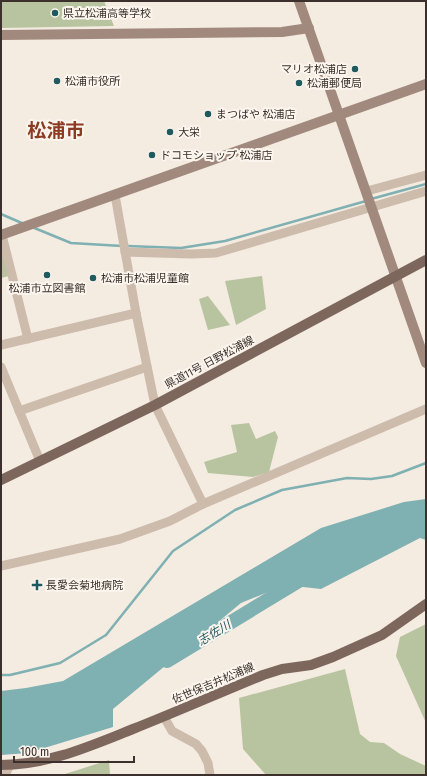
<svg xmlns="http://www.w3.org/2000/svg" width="427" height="776" font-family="'Fira Sans Condensed','Noto Sans JP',sans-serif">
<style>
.green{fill:#b8c4a0}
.water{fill:#7fb0b2}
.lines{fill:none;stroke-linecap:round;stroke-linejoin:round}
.stream{stroke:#7fb0b2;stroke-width:2.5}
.river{stroke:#7fb0b2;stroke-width:14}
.street{stroke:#cdbbac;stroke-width:9}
.secondary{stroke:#a18a7d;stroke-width:10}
.primary{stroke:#7d675c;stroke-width:10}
.poi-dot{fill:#1f5a5e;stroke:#fbf5ee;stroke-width:1.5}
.labels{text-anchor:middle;stroke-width:4;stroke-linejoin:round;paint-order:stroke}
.poi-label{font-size:11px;fill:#3b302b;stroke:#fbf5ee;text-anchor:start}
.street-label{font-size:11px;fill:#3b302b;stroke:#fbf5ee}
.water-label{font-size:12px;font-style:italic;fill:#1f5a5e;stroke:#fbf5ee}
.town-label{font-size:19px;font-weight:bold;fill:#8c3b22;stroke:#fbf5ee}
</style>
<rect width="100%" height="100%" fill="#f4ebe1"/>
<!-- green -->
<g class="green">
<polygon points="1,1 104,1 114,26 1,28"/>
<polygon points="1,247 9,276 1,278"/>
<polygon points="262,276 266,309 236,325 225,281"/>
<polygon points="208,296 230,325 208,330 199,299"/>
<polygon points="249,423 256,439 275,431 278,437 269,472 253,477 208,473 204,462 237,452 231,425"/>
<polygon points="426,624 426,723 396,656 400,637"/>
<polygon points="345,669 360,734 370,742 384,743 400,754 426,766 426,775 266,775 243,749 239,698"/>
<polygon points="109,760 110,775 62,775"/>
</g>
<!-- water -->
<polygon class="water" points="426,499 426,540 420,538 321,589 285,585 241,603 113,709 113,727 28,753 1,755 1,691 26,688 63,681 321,528 404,502"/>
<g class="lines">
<!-- stream -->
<g class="stream">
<polyline points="371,199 426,184"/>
<polyline points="1,214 24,224"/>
<polyline points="32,227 71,243 122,246"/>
<polyline points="127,246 181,248 225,241 366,201"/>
<polyline points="1,675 10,675 60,663 106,635 173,551 235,510 282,490 347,478 371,479 392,476 426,463"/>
</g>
<!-- river -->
<polyline class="river" points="167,661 307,576"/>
<!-- street -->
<g class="street">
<polyline points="367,191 426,175"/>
<polyline points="115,195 136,313 155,405 203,504 426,409"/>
<polyline points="2,235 28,339"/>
<polyline points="125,252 191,254 216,253 426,191"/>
<polyline points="1,345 136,313"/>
<polyline points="1,367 40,461"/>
<polyline points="19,411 147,367"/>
<polyline points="1,566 120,539 170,521 203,504"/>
<polyline points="164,717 172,731 196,744 202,751 208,763 210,775"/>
<polyline points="5,775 10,765"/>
</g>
<!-- secondary -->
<g class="secondary">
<polyline points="299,1 426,363"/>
<polyline points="1,35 282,32 309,28"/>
<polyline points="1,235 426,84"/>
</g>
<!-- primary -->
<g class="primary">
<polyline points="1,480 155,405 426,260"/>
<path d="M1 765C48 765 90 746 133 729 176 712 219 693 263 675L282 669 311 665 333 657 382 635 426 604"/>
</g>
</g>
<!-- markers -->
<g class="poi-dot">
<circle cx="55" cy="13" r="4"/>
<circle cx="355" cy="69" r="4"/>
<circle cx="57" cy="81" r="4"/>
<circle cx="299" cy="83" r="4"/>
<circle cx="208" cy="114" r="4"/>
<circle cx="170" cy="132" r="4"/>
<circle cx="152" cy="155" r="4"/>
<circle cx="47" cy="275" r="4"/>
<circle cx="93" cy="278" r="4"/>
<path d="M35 579h4v4h4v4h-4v4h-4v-4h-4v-4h4z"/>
</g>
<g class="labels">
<!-- poi labels -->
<g class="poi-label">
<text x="63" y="17">県立松浦高等学校</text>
<text x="347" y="73" text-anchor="end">マリオ松浦店</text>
<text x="65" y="85">松浦市役所</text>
<text x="307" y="87">松浦郵便局</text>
<text x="216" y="118">まつばや 松浦店</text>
<text x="178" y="136">大栄</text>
<text x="160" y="159">ドコモショップ 松浦店</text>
<text x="101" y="282">松浦市松浦児童館</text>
<text x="47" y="292" text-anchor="middle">松浦市立図書館</text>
<text x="46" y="589">長愛会菊地病院</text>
</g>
<!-- street labels -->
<g class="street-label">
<text transform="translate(209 362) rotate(-28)" y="4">県道11号 日野松浦線</text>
<text transform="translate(213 683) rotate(-23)" y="4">佐世保吉井松浦線</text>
</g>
<!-- water labels -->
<g class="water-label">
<text transform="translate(214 633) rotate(-31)" y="4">志佐川</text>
</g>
<!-- town labels -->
<g class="town-label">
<text x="56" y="137">松浦市</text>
</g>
</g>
<!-- border -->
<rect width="427" height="776" fill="none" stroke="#3b302b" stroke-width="4"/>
<!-- scale -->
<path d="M14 756v6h120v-6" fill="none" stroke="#3b302b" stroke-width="2"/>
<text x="20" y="756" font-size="12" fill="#3b302b" stroke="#fbf5ee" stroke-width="3" paint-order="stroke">100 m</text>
</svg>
